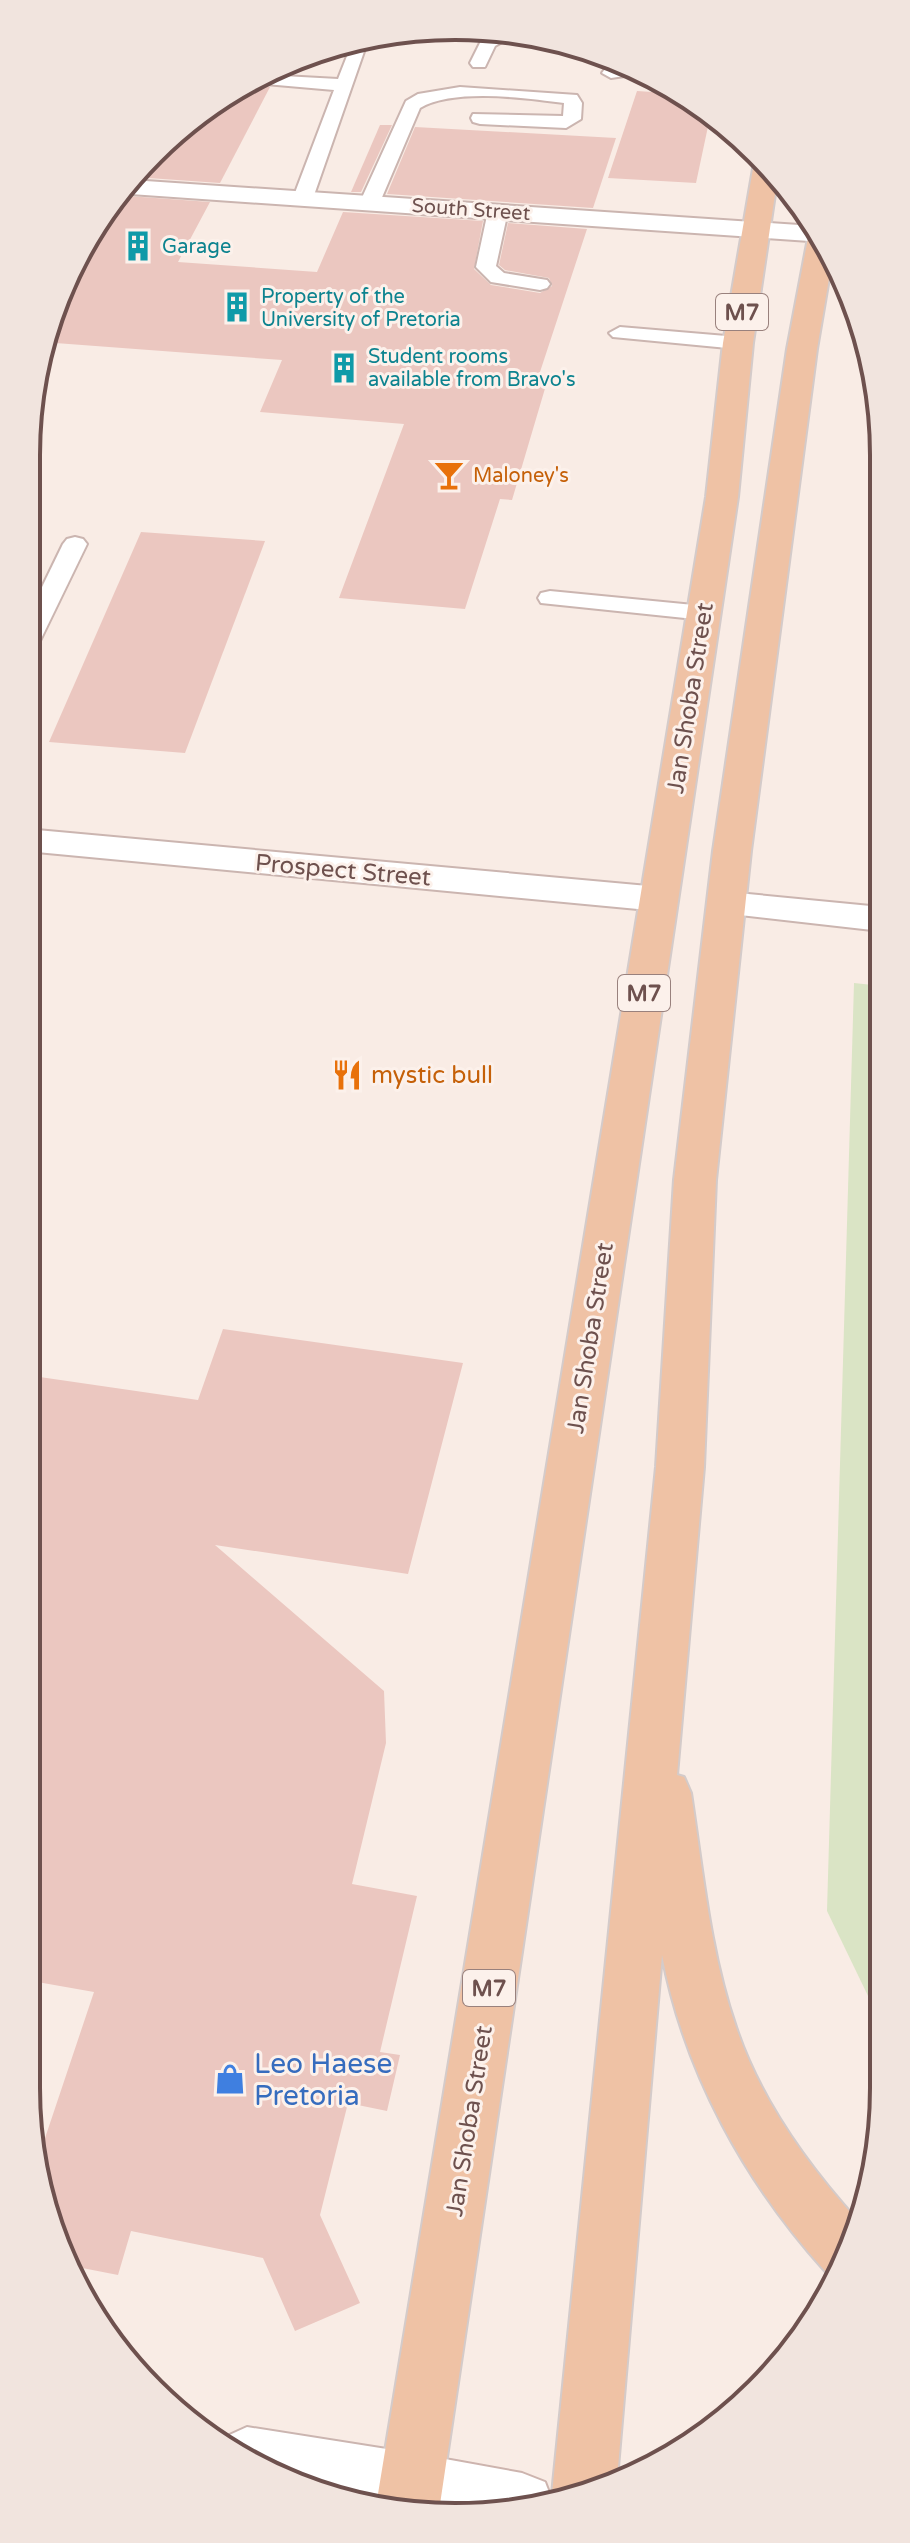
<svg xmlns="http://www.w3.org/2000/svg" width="910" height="2543" font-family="'Varela Round',sans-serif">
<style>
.green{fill:#dae4c5}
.building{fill:#ebc7c0}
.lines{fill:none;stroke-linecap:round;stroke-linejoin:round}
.lane-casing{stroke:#cbb5b0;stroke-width:4}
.street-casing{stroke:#cbb5b0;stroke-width:4}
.secondary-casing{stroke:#cdb4ae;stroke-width:4}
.primary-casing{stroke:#d4cbca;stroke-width:4}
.lane{fill:#fff;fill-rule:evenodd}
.street{fill:#fff;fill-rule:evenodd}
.secondary{fill:#fff;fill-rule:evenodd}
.primary{fill:#efc2a5;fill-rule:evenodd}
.labels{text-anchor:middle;stroke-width:6;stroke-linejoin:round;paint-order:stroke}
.far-street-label{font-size:20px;fill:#6e514e;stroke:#fcf1eb}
.far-culture-label{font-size:20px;fill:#0d838f;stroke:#fcf1eb;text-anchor:start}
.far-food-label{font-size:20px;fill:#c56008;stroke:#fcf1eb;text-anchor:start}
.shield{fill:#fcf1eb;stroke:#99817d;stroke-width:2}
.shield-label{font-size:22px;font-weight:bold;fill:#6e514e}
.street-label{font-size:24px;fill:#6e514e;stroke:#fcf1eb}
.food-label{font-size:24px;fill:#c56008;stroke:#fcf1eb;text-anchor:start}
.near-shop-label{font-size:28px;fill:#366cbe;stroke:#fcf1eb;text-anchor:start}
.rim{fill:none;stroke:#6e514e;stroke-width:4}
</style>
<rect width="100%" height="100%" fill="#f9ece5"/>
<!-- green -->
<polygon class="green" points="854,983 882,986 884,2029 827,1911"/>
<!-- building -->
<g class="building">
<polygon points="240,84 270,87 220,183 134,177"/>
<polygon points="637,91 683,94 710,117 696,183 608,178"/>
<polygon points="380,125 392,125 361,192 351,192"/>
<polygon points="415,127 616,138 593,208 387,194"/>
<polygon points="114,195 210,202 178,262 317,272 343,212 483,221 474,269 491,285 540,293 552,286 549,278 505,270 499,265 508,223 587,229 539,375 549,375 512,500 500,499 465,609 339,598 404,424 260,412 282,360 42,342"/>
<polygon points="141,532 265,541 185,753 49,742"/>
<polygon points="223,1329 463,1363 408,1574 215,1545 384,1691 386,1743 352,1884 417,1896 380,2052 400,2055 387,2111 348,2103 320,2215 360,2303 295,2331 263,2258 131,2231 118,2275 67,2265 58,2252 39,2156 94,1992 26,1980 26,1375 198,1400"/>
</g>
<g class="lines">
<!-- lane casing -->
<g class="lane-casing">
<g id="lane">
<polygon points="490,36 511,37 495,46 485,67 473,67 470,63 482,39"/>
<polygon points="368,40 313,198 310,202 296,202 293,198 334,90 244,82 265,75 338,79 351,46"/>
<polygon points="628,66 645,73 611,78 602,73 605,69"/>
<path d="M460 87 577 95 582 103 581 119 566 128 480 124 473 122 471 118 473 114 563 116 564 103C525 98 454 88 420 108L380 202 370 208 363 206 360 202 406 101 418 94Z"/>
<polygon points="498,205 508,211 496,266 504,273 547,280 550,284 547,288 540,290 491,282 476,267 488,211"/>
<polygon points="620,327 738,337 749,343 738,349 613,337 609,333"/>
<polygon points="75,537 83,539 87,544 38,645 35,650 26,652 26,620 63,544 67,539"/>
<polygon points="550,591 704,606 713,608 716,613 713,618 704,620 541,603 538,598 541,593"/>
</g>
</g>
<!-- street casing -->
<g class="street-casing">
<g id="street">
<polygon points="131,180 814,226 824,242 116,193"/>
<polygon points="26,829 659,887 672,891 678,899 672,907 659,911 26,851"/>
<polygon points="727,892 881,907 881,931 714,912 708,904 714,896"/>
<polygon points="247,2427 412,2453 434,2463 444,2485 434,2507 424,2512 399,2513 265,2473 223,2441 225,2437"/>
</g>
</g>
<!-- secondary casing -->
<g class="secondary-casing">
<polygon id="secondary" points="412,2453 522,2473 545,2482 553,2503 403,2513 390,2507 380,2485 390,2463"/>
</g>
<!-- primary casing -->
<g class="primary-casing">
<g id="primary">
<polygon points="759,157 778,174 753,343 738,497 439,2511 399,2513 376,2506 706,497 723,343 754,163"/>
<path d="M817 231 833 255 817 349 751 851 716 1180 704 1467 677 1775 684 1777 691 1793C703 1871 710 1952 736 2027 760 2099 808 2166 859 2222L835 2275 825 2271C745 2182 685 2074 662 1955L617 2479 566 2502 556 2503 552 2494 656 1467 674 1180 713 851 787 349 808 238Z"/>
</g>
</g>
<!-- lane -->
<use href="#lane" class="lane"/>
<!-- street -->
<use href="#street" class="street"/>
<!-- secondary -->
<use href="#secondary" class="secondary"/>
<!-- primary -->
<use href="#primary" class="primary"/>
</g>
<!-- icons -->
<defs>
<g id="building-bare" transform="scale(2.4)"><path d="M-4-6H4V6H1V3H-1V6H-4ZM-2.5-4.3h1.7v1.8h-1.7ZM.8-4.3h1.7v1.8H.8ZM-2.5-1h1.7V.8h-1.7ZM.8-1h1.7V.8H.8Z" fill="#0f9aa8" stroke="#fcf1eb" stroke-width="2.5" paint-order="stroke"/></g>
<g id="bar-bare" transform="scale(2.4)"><path d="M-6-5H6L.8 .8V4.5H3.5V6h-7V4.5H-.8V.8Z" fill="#e8710a" stroke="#fcf1eb" stroke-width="2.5" paint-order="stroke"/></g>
<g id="restaurant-bare" transform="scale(2.4)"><path d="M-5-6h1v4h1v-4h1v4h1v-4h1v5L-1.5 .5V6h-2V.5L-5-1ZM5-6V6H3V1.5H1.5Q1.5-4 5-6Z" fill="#e8710a" stroke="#fcf1eb" stroke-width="2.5" paint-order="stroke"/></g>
<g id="shop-bare" transform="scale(2.4)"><path d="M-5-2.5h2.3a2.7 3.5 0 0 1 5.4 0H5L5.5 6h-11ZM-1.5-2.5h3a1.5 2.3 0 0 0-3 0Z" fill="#3f7fe0" stroke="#fcf1eb" stroke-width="2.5" paint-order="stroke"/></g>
</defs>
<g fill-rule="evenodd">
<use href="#building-bare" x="138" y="246"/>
<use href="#building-bare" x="237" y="307"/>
<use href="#building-bare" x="344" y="368"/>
<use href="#bar-bare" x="449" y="475"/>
<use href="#restaurant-bare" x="347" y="1075"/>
<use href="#shop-bare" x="230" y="2079"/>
</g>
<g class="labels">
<!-- far-street labels -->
<g class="far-street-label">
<text transform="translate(471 209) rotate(4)" y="7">South Street</text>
</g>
<!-- far-culture labels -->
<g class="far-culture-label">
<text x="162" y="253">Garage</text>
<text x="261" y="303">Property of the<tspan x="261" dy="23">University of Pretoria</tspan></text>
<text x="368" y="363">Student rooms<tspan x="368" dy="23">available from Bravo's</tspan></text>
</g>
<!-- far-food labels -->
<g class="far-food-label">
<text x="473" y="482">Maloney's</text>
</g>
<!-- shield labels -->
<g class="shield">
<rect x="716" y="294" width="52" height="36" rx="6"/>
<rect x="618" y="975" width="52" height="36" rx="6"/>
<rect x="463" y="1970" width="52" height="36" rx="6"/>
</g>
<g class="shield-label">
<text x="742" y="320">M7</text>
<text x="644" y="1001">M7</text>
<text x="489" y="1996">M7</text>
</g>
<!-- street labels -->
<g class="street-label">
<text transform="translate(690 698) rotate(-81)" y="8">Jan Shoba Street</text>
<text transform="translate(343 870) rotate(5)" y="8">Prospect Street</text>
<text transform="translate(590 1338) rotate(-81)" y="8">Jan Shoba Street</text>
<text transform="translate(469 2121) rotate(-81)" y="8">Jan Shoba Street</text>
</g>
<!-- food labels -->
<g class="food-label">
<text x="371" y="1083">mystic bull</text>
</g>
<!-- near-shop labels -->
<g class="near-shop-label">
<text x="254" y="2073">Leo Haese<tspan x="254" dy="32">Pretoria</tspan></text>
</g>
</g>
<!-- crop -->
<path d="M0 0H910V2543H0ZM455 40H455A415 415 0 0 1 870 455V2088A415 415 0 0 1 455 2503H455A415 415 0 0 1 40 2088V455A415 415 0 0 1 455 40Z" fill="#f1e4de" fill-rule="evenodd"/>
<path class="rim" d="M455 40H455A415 415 0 0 1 870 455V2088A415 415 0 0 1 455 2503H455A415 415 0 0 1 40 2088V455A415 415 0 0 1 455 40Z"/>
</svg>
